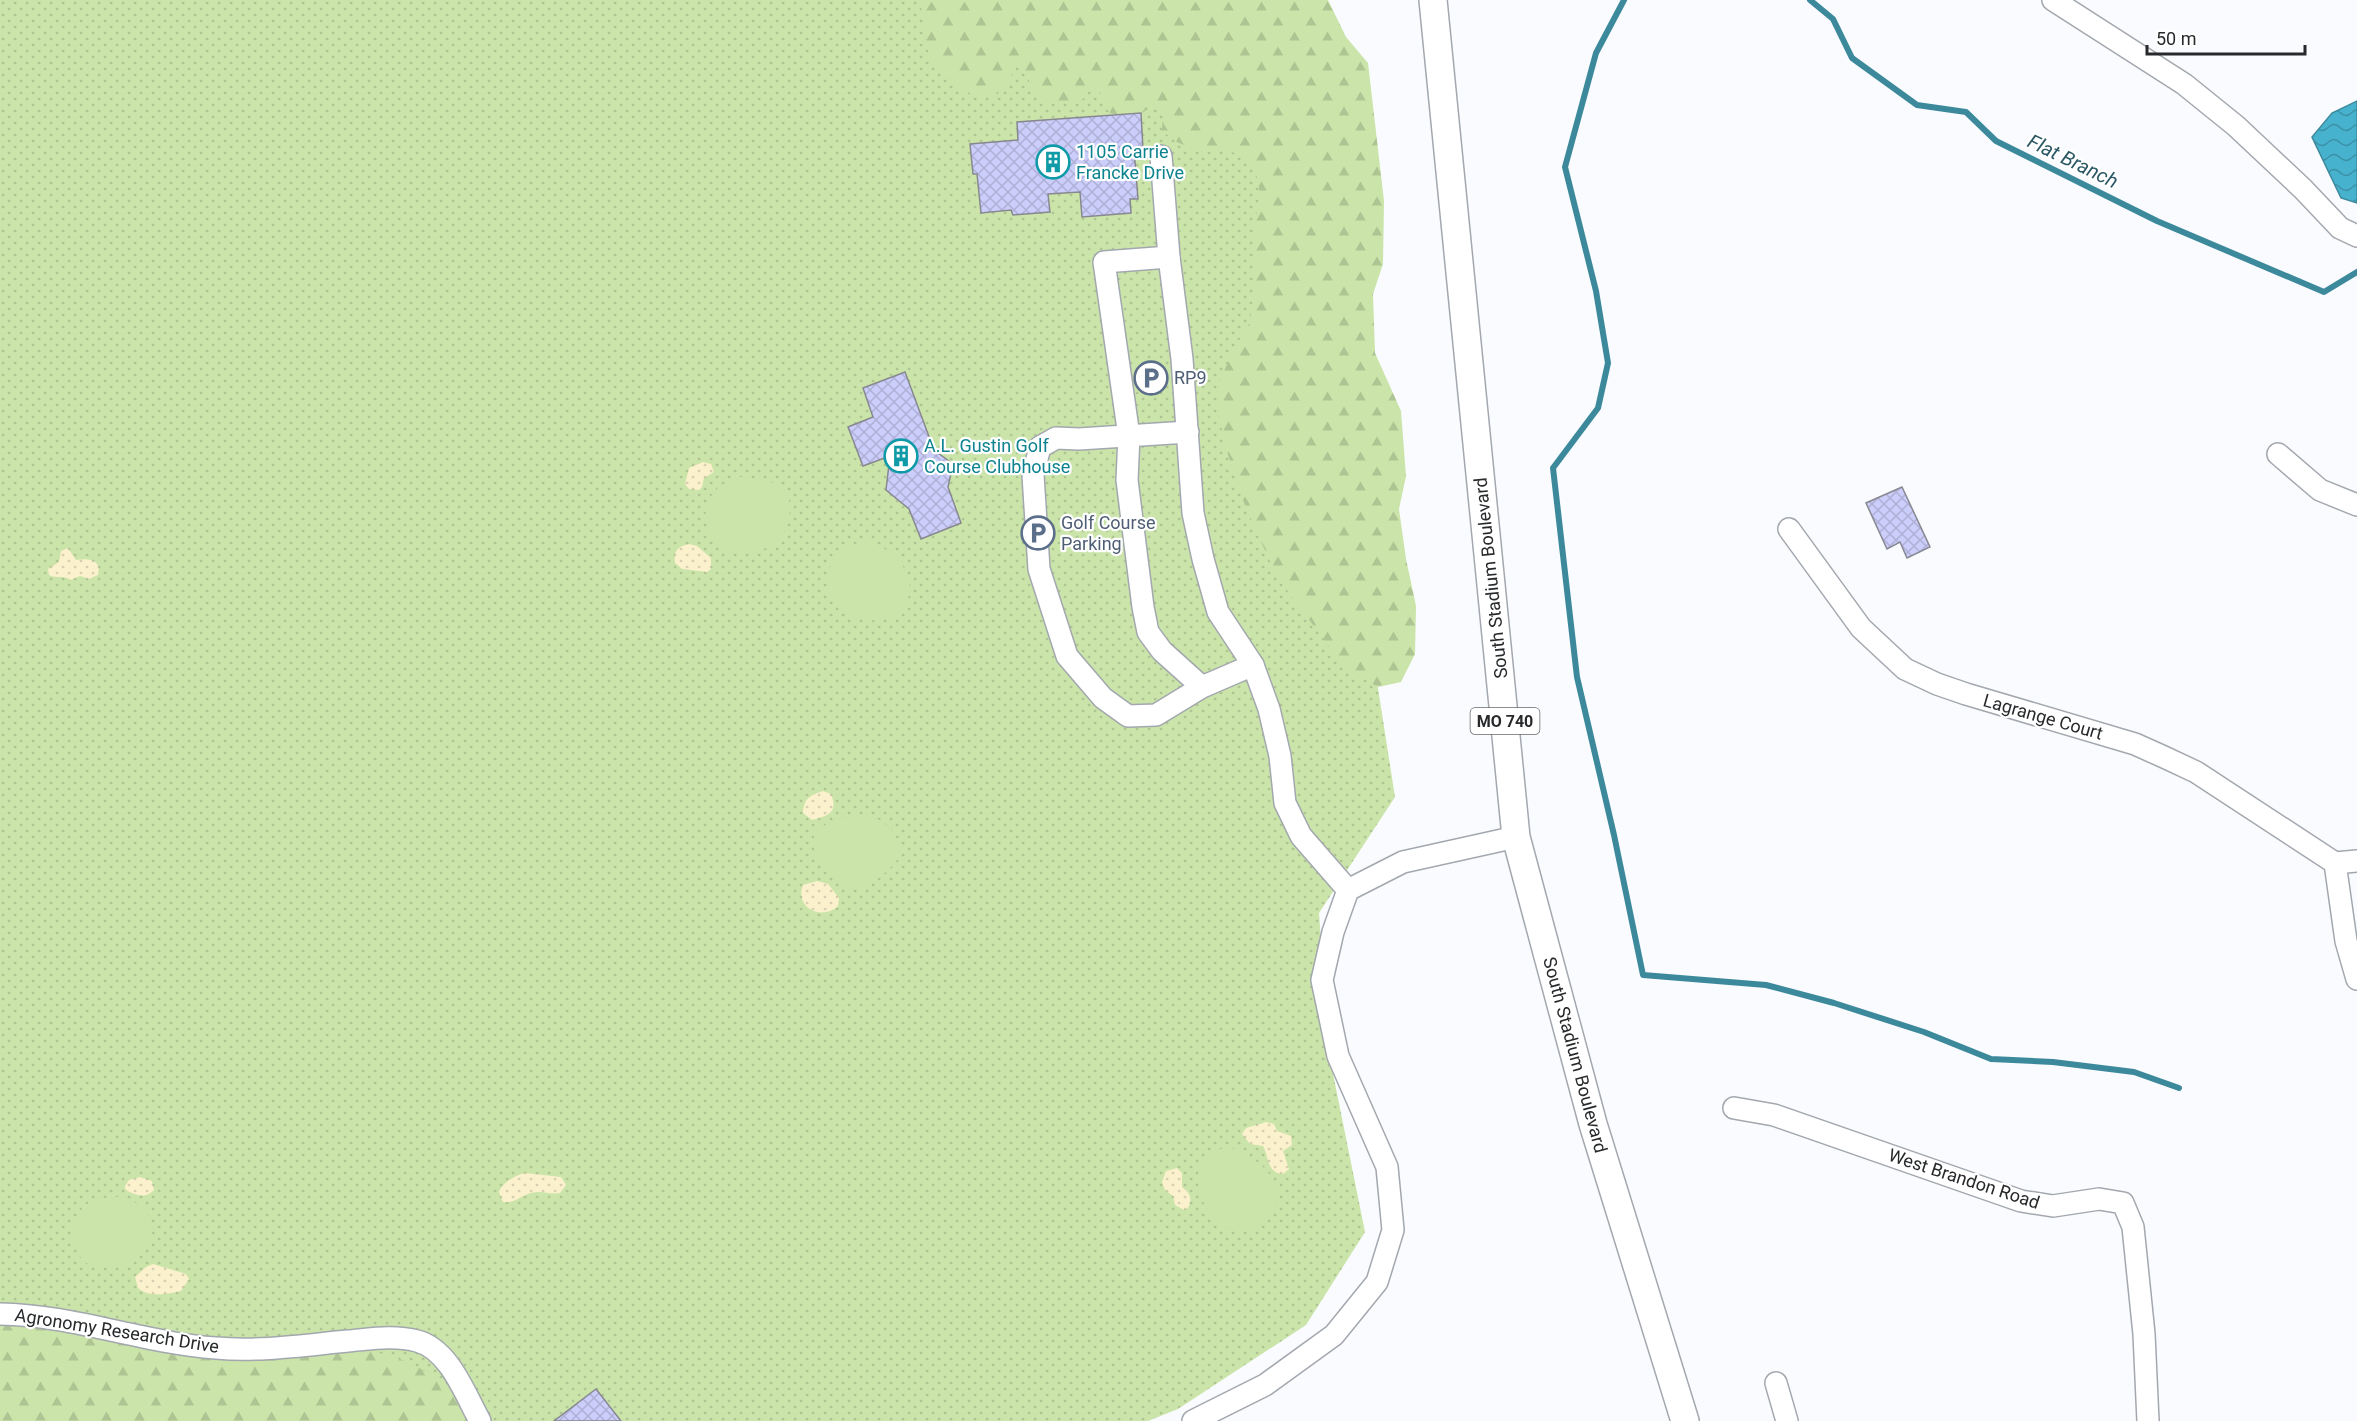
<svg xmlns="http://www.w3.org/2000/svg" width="2357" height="1421" font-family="Roboto,sans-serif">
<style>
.grass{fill:url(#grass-dots)}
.forest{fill:url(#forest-firs)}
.sand{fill:url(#sand-dots)}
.pitch{fill:#cae4a9}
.water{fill:url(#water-waves);stroke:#3d899c;stroke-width:1.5}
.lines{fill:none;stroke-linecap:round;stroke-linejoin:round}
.stream{stroke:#3d899c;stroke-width:6}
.building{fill:url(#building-cross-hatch);stroke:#888890;stroke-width:1.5}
.minor-casing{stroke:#a3a8af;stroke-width:24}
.major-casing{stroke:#a3a8af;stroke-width:30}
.minor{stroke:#fff;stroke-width:21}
.major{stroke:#fff;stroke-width:27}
.labels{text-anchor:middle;stroke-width:4.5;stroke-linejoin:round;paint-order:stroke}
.shield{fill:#fff;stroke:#68696b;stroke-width:1.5}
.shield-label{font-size:16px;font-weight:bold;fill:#27292b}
.culture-label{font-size:18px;fill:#0d838f;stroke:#fff;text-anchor:start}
.service-label{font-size:18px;fill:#4e5e75;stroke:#fff;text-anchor:start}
.street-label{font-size:18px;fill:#27292b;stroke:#fff}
.water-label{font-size:20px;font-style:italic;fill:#2b5865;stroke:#fff}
</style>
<defs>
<pattern id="grass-dots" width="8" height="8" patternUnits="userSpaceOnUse" patternTransform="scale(1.5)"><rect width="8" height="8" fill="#cae4a9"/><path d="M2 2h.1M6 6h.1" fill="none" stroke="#aec492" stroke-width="1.8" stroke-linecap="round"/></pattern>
<pattern id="forest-firs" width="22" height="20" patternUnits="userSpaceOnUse" patternTransform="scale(1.5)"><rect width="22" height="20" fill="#cae4a9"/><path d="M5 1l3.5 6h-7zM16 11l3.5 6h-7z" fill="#aec492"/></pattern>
<pattern id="sand-dots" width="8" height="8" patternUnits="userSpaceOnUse" patternTransform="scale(1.5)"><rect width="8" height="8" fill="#fbf1cc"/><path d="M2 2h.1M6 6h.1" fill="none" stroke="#d7cfaf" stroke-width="1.8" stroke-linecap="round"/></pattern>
<pattern id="water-waves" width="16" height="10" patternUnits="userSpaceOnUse" patternTransform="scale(1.5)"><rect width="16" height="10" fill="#47b2cd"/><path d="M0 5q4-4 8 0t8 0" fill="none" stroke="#3b91a7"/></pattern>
<pattern id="building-cross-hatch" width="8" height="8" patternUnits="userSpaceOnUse" patternTransform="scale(1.5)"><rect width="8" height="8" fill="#cbcdfa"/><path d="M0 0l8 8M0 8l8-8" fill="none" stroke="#aeb0d6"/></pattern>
</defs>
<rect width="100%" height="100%" fill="#f9fbfe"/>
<!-- grass -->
<polygon class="grass" points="0,0 1053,0 1222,109 1294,204 1329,375 1395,797 1319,913 1329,1054 1365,1232 1306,1325 1178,1409 1148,1421 453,1421 0,1380"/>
<!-- forest -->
<g class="forest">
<polygon points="920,0 1328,0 1346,37 1368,63 1384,201 1383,264 1373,294 1375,353 1401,411 1406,476 1399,509 1406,559 1416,606 1415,654 1401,682 1378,687 1346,669 1277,577 1246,508 1224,443 1216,391 1232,352 1250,322 1254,290 1253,254 1255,221 1260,193 1256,174 1236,153 1221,150 1200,152 1177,142 1162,131 1163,111 1153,107 1131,117 1110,113 1098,88 1091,89 1080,102 1070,104 1048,102 1032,88 1024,69 1017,65 1012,69 1011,81 1001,93 977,98 954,83 929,58"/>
<path d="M0 1323 352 1349C366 1352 381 1352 394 1357 428 1368 454 1390 472 1421H0Z"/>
</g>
<!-- sand -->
<g class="sand">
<polygon points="703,462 711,464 714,472 704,478 702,487 699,490 689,489 685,484 689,468"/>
<path d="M689 544 697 546 711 558V569L707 572 682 569 675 563C673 551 678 546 689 544Z"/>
<path d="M68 548 76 560C88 558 102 559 98 575L89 579 80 576 71 580C64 575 57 579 49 575L48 569 59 562 61 551Z"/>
<path d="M823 791 831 794C839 813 827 816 812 820L803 813C804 798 809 796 823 791Z"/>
<path d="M817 881 828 884 839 898 838 906C822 921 794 908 803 885Z"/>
<path d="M1266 1122 1274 1124 1277 1131 1291 1136 1292 1145 1283 1151 1289 1169 1283 1174C1267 1173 1269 1157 1263 1146L1250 1144 1242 1134 1246 1128Z"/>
<path d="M1177 1168 1182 1173V1187C1190 1193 1193 1198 1188 1208L1184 1210 1175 1205 1173 1196 1165 1190 1162 1182 1166 1171Z"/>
<path d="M525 1173 561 1177 566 1185 560 1193C550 1195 541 1190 531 1193 520 1196 514 1204 503 1202L499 1192C502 1183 515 1175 525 1173Z"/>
<path d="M140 1177 152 1181 154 1190C146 1199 135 1196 125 1189V1186L129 1180Z"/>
<path d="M153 1264 186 1274 189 1279 181 1291C167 1294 150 1298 138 1288L135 1277 146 1267Z"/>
</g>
<!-- pitch -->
<g class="pitch">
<path d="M741 477C765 478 796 484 789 516 788 521 787 528 783 533 767 555 730 564 713 539 695 511 711 483 741 477Z"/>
<path d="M865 541C893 546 922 577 905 605 899 614 888 620 878 620 813 624 812 551 865 541Z"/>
<path d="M858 814C863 815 871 816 876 818 891 825 907 845 896 862 893 865 889 869 886 872 864 892 844 893 825 868 796 831 825 822 858 814Z"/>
<path d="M1230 1147C1266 1161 1300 1194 1259 1226 1217 1258 1162 1156 1230 1147Z"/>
<path d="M123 1197C128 1199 135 1202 139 1205 187 1244 94 1297 76 1249 69 1230 75 1207 95 1200 104 1197 114 1197 123 1197Z"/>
</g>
<!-- water -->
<polygon class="water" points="2357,101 2357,203 2341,198 2312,137 2332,113"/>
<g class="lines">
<!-- stream -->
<g class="stream">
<polyline points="1624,0 1596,53 1565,167 1596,291 1608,363 1598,408 1553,468 1577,677 1614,835 1643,975 1766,985 1834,1003 1924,1032 1991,1059 2053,1062 2134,1072 2179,1088"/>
<polyline points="1810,0 1833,19 1852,58 1917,105 1966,112 1996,141 2157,221 2324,292 2357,272"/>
</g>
</g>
<!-- building -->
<g class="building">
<polygon points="1141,113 1143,149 1134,149 1138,199 1130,199 1131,213 1082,217 1080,192 1048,194 1050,212 1013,215 1011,210 981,213 977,174 973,174 970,144 1018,140 1017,122"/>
<polygon points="905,372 934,450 953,464 948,487 961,523 921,539 909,509 886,490 890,456 863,466 848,427 873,417 863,388"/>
<polygon points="1902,487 1930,547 1907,558 1900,542 1887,549 1866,503"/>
<polygon points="596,1389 621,1421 554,1421"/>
</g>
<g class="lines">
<!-- minor casing -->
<g class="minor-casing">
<g id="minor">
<polyline points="2053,0 2184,84 2236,126 2303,189 2340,228 2357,236"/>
<polyline points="1161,156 1169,257 1182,359 1193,513 1203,559 1218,612 1253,665 1269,709 1280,756 1285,803 1301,836 1348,890"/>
<polyline points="1169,257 1104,262 1129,436 1127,480 1143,607 1148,632 1162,651 1202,687"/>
<polyline points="1188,432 1079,439 1056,438 1040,447 1033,475 1039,569 1067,656 1103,698 1128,716 1156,715 1202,687 1253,665"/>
<polyline points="2278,454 2320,490 2357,505"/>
<polyline points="1789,529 1861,628 1905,669 1937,684 1966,694 2135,744 2164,757 2196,772 2335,863"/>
<polyline points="2335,863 2346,941 2357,979"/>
<polyline points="2335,863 2357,861"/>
<polyline points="1734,1108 1774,1115 2021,1201 2053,1206 2099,1199 2123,1203 2133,1227 2144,1334 2148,1421"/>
<path d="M0 1314C73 1315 143 1343 216 1348 260 1352 305 1345 348 1341 371 1339 394 1335 417 1341 449 1349 465 1394 480 1421"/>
<polyline points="1776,1383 1787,1421"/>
<polyline points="1193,1421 1265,1385 1334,1335 1377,1282 1393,1230 1387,1167 1338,1056 1322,980 1333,932 1348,890 1403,862 1516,837"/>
</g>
</g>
<!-- major casing -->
<g class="major-casing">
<polyline id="major" points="1433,0 1516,837 1593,1124 1685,1421"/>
</g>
<!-- minor -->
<use href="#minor" class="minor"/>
<!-- major -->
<use href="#major" class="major"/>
</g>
<!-- icons -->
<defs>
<g id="building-ring" transform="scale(1.725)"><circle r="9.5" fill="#fff" stroke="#0f9aa8" stroke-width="1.5"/><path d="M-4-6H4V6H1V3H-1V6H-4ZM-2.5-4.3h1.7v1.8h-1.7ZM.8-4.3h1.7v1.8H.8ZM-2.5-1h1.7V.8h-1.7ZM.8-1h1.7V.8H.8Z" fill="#0f9aa8"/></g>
<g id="parking-ring" transform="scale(1.725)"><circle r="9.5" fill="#fff" stroke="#5c6f8a" stroke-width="1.5"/><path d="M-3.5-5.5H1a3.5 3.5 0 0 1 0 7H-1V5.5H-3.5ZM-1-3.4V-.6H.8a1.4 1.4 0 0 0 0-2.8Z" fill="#5c6f8a"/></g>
</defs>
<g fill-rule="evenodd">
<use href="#building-ring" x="1053" y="162"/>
<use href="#parking-ring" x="1151" y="378"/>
<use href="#building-ring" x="901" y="456"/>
<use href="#parking-ring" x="1038" y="533"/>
</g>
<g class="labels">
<!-- shield labels -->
<rect class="shield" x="1470.5" y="708" width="69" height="26" rx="4.5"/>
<g class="shield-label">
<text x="1505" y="727">MO 740</text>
</g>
<!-- culture labels -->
<g class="culture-label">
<text x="1076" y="158">1105 Carrie<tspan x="1076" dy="21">Francke Drive</tspan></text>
<text x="924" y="452">A.L. Gustin Golf<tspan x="924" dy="21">Course Clubhouse</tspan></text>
</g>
<!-- service labels -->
<g class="service-label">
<text x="1174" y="384">RP9</text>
<text x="1061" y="529">Golf Course<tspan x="1061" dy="21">Parking</tspan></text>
</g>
<!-- street labels -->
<g class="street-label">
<text transform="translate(1491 578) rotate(-96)" y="6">South Stadium Boulevard</text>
<text transform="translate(2043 717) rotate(16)" y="6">Lagrange Court</text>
<text transform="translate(1575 1055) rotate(75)" y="6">South Stadium Boulevard</text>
<text transform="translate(1964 1179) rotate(18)" y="6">West Brandon Road</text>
<text transform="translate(117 1331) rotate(9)" y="6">Agronomy Research Drive</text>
</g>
<!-- water labels -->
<g class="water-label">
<text transform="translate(2073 161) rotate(26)" y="7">Flat Branch</text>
</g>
</g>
<!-- scale -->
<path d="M2147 45v9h158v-9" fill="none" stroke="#27292b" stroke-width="3"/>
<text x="2156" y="45" font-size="18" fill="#27292b" stroke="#ffffff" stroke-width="4.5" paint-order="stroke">50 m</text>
</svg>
